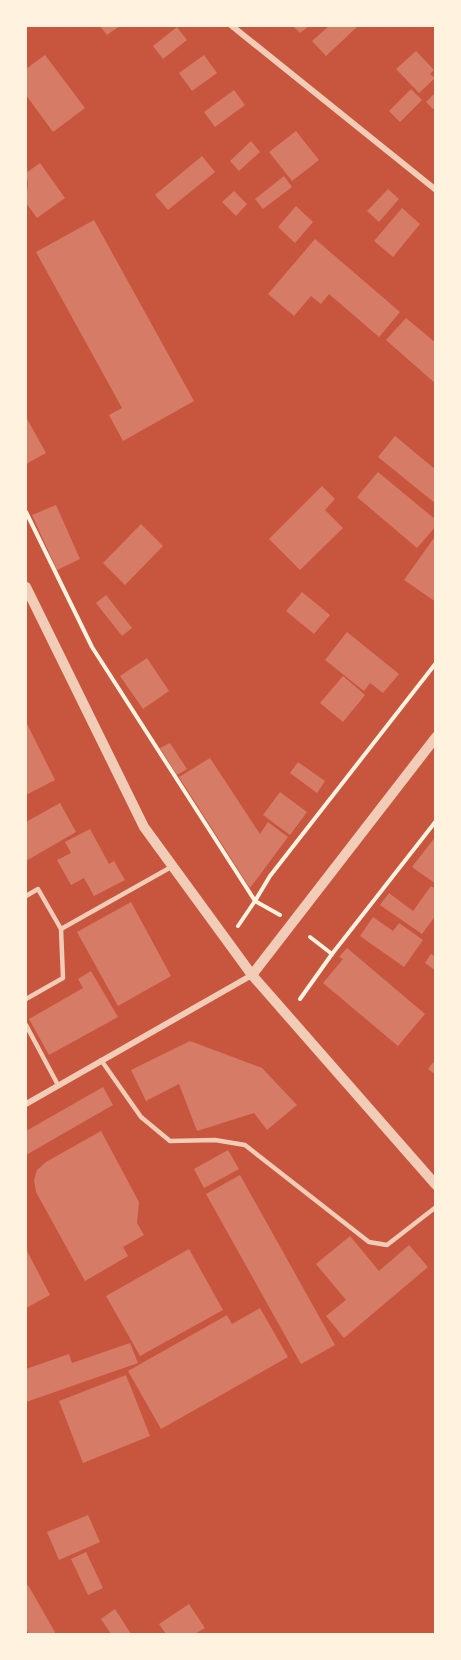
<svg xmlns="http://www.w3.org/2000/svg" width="461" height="1660" font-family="Montserrat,sans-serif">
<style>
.building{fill:#d67c66}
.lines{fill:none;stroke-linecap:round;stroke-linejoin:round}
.path{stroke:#fff3e0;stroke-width:4}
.service{stroke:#f1ccb7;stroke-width:4.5}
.minor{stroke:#f1ccb7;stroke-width:6}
.tertiary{stroke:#f1ccb7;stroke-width:10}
</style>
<rect width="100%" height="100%" fill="#c8553d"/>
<!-- building -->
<g class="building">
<polygon points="100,26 120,26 107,35"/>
<polygon points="293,26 309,26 300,33"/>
<polygon points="329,26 357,27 326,56 312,41"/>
<polygon points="177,27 187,40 163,59 153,46"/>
<polygon points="416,51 434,70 430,74 435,78 419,93 396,69"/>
<polygon points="45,55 85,108 53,132 26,95 26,69"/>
<polygon points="204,55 217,73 192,91 179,73"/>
<polygon points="411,89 422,100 400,122 389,111"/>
<polygon points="234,90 245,105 215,127 204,112"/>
<polygon points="436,92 436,107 433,109 426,102"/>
<polygon points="296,131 319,160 292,181 269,152"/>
<polygon points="251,141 260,152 239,171 230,161"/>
<polygon points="202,156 215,172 168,210 155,195"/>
<polygon points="40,163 65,198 37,218 26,203 28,183 26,173"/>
<polygon points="284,176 292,187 263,209 255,199"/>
<polygon points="388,189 399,199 379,222 367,211"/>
<polygon points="234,191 247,204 236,216 222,202"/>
<polygon points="296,206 313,222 295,243 278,227"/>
<polygon points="402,208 420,224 393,257 374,241"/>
<polygon points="94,220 194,401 123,441 109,415 122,408 36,252"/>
<polygon points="315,239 400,312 379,337 329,294 321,304 311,296 294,316 268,294"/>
<polygon points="406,318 436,343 436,384 386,340"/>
<polygon points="26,417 46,453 26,464"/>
<polygon points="395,436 436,470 436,504 378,457"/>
<polygon points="378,472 436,520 436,526 417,548 357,497"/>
<polygon points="322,486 335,499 325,510 343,528 300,570 269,539"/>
<polygon points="56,505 80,559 57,570 32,515"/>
<polygon points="141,524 163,546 125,585 103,563"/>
<polygon points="436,535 436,602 404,580"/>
<polygon points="302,592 330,615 314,634 286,611"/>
<polygon points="106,595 132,628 122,636 96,603"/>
<polygon points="347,632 399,674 383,693 370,683 364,691 325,660"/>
<polygon points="147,658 169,691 143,709 120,676"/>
<polygon points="343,676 365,695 343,722 320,703"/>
<polygon points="26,722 55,780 26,795"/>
<polygon points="170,743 187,769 177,775 160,748"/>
<polygon points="210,758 260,834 268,822 288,837 250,888 179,777"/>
<polygon points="298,762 325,781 317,793 290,773"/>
<polygon points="280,792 307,812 290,835 263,815"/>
<polygon points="60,803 76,832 26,861 26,822"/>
<polygon points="90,829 109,864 114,861 125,880 94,896 84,878 71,885 57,860 71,853 65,842"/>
<polygon points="436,836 436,884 412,867"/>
<polygon points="431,886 436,889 436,915 422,934 380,905 389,893 413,911"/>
<polygon points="131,902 171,976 118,1006 77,932"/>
<polygon points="373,917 393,931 399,923 423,940 404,967 360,936"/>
<polygon points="347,948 425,1014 398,1046 323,983 343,959 339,957"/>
<polygon points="431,954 436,957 436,971 425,963"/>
<polygon points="91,971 118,1017 49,1055 29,1019 83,988 78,979"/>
<polygon points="190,1041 262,1068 297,1105 267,1130 254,1113 197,1131 179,1084 146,1101 131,1070"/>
<polygon points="436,1059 436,1075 428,1069"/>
<polygon points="103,1087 113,1105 26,1155 26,1131"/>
<polygon points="101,1131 139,1202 137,1223 144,1235 123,1247 128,1256 85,1281 36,1192 34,1180 37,1170 46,1162"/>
<polygon points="228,1150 239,1169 204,1188 194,1169"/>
<polygon points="240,1175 335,1345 301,1364 206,1194"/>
<polygon points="350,1236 379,1271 409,1245 428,1267 344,1338 326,1316 346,1300 316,1264"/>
<polygon points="26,1249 50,1295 26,1308"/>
<polygon points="189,1249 223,1310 140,1356 106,1296"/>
<polygon points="260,1308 288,1357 161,1429 128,1371 227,1315 232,1324"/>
<polygon points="130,1343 138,1363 26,1402 26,1369 69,1354 72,1363"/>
<polygon points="126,1375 150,1436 83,1463 59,1401"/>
<polygon points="88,1515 100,1542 59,1560 47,1532"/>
<polygon points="86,1552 103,1588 88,1595 71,1559"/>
<polygon points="28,1585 56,1634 29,1634 26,1629 26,1587"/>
<polygon points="189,1604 205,1628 195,1634 166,1634 159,1624"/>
<polygon points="115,1609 131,1634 111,1634 101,1619"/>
</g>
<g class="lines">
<!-- path -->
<g class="path">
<polyline points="26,512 92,647 255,901 270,876 436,663"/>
<polyline points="238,926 255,901 280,915"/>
<polyline points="310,937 332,954 436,821"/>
<polyline points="300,999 332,954"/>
</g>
<!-- service -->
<g class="service">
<polyline points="26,896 38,889 61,929 63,978 26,999"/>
<polyline points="61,929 173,866"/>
<polyline points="26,1025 58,1085"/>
<polyline points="101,1060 141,1117 170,1141 215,1140 245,1145 369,1242 387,1245 436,1207"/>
</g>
<!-- minor -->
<g class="minor">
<polyline points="232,26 436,190"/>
<polyline points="26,1104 252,975"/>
</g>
<!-- tertiary -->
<g class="tertiary">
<polyline points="26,587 144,827 252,975 436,1185"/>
<polyline points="252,975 436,737"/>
</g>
</g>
<!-- border -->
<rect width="461" height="1660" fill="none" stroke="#fff3e0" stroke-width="54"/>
</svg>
